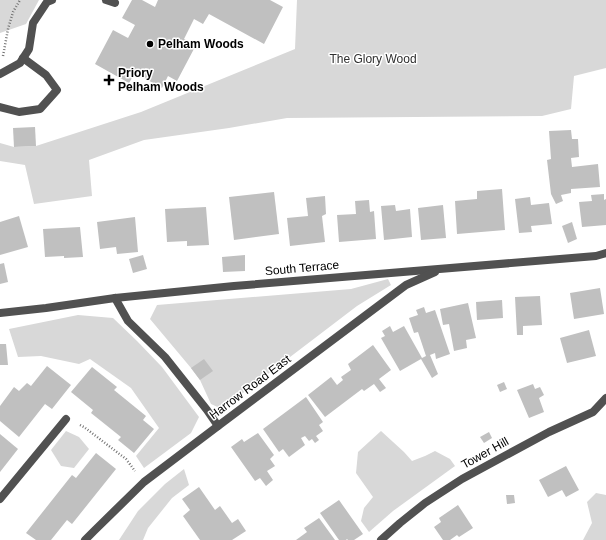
<svg xmlns="http://www.w3.org/2000/svg" width="606" height="540" font-family="Helvetica,sans-serif">
<style>
.green{fill:#d8d8d8}
.building{fill:#c0c0c0}
.lines{fill:none;stroke-linecap:round;stroke-linejoin:round}
.path{stroke:#737373;stroke-width:2.5;stroke-dasharray:1 2;stroke-linecap:butt}
.lane{stroke:#515151;stroke-width:8}
.street{stroke:#515151;stroke-width:8}
.poi-dot{fill:#000;stroke:#fff;stroke-width:1.5}
.labels{text-anchor:middle;stroke-width:3;stroke-linejoin:round;paint-order:stroke}
.poi-label{font-size:12px;font-weight:bold;fill:#000;stroke:#fff;text-anchor:start}
.park-label{font-size:12px;fill:#2f2f2f;stroke:#fff}
.street-label{font-size:12px;fill:#000;stroke:#fff}
</style>
<rect width="100%" height="100%" fill="#fff"/>
<!-- green -->
<g class="green">
<polygon points="0,0 39,0 26,24 0,33"/>
<polygon points="297,0 606,0 606,68 574,76 571,109 542,116 287,118 229,128 144,140 89,160 92,196 34,204 25,165 0,161 0,143 14,147 36,146 141,112 295,49"/>
<polygon points="388,279 391,285 357,306 222,409 211,404 200,380 191,368 150,319 157,305 351,289"/>
<polygon points="78,315 113,318 137,341 162,367 199,417 191,433 144,468 136,456 159,428 131,388 90,359 79,364 41,356 18,357 9,329"/>
<polygon points="66,431 79,437 89,449 74,468 61,466 51,450"/>
<polygon points="381,431 404,452 412,461 425,456 435,451 450,459 455,466 393,511 369,532 361,521 364,508 373,497 356,473 358,452"/>
<polygon points="184,469 189,485 172,498 148,528 143,540 119,540 138,511 165,484"/>
<polygon points="596,493 606,495 606,540 583,540 592,523 587,502"/>
</g>
<!-- building -->
<g class="building">
<polygon points="132,0 142,0 155,7 158,0 270,0 283,7 264,44 209,14 203,24 194,19 184,39 196,45 177,81 168,76 162,88 135,73 129,83 95,64 113,30 128,38 135,25 122,18"/>
<polygon points="35,127 36,146 14,147 13,128"/>
<polygon points="571,130 572,139 578,139 579,157 571,158 572,167 598,164 600,187 571,189 571,193 561,195 563,201 556,204 551,194 547,160 551,159 549,131"/>
<polygon points="502,189 505,230 457,234 455,201 477,199 477,191"/>
<polygon points="274,192 279,234 234,240 229,197"/>
<polygon points="604,194 604,200 606,199 606,225 582,227 579,202 592,201 591,195"/>
<polygon points="325,196 326,214 322,216 325,242 290,246 287,218 308,216 306,198"/>
<polygon points="530,197 531,205 549,203 552,224 531,226 532,232 519,233 515,199"/>
<polygon points="369,200 370,212 374,211 376,239 339,242 337,215 356,214 355,201"/>
<polygon points="395,205 396,211 410,209 412,237 384,240 381,206"/>
<polygon points="443,205 446,238 421,240 418,208"/>
<polygon points="206,207 209,245 187,246 187,241 167,242 165,209"/>
<polygon points="19,216 28,247 0,255 0,222"/>
<polygon points="135,217 138,252 117,254 116,247 100,249 97,222"/>
<polygon points="572,222 577,239 568,243 562,226"/>
<polygon points="80,227 83,257 64,258 64,256 45,257 43,229"/>
<polygon points="143,255 147,269 133,273 129,259"/>
<polygon points="245,255 245,271 223,272 222,257"/>
<polygon points="4,263 8,282 0,284 0,264"/>
<polygon points="600,288 604,314 574,319 570,293"/>
<polygon points="540,296 542,325 523,326 523,335 517,335 515,297"/>
<polygon points="502,300 503,318 477,320 476,302"/>
<polygon points="468,303 476,338 466,340 467,348 454,351 449,324 443,325 440,309"/>
<polygon points="424,307 426,313 435,310 450,354 436,359 435,353 430,355 438,374 432,378 421,359 400,371 381,338 385,336 382,331 390,326 393,332 404,326 422,358 426,356 418,332 414,333 409,318 418,315 416,310"/>
<polygon points="589,330 596,356 567,363 560,338"/>
<polygon points="0,344 6,344 8,365 0,365"/>
<polygon points="373,345 391,370 379,379 386,388 380,392 374,384 364,391 362,389 325,417 308,395 331,377 337,385 343,380 341,377 351,370 348,364"/>
<polygon points="204,359 213,371 200,380 191,368"/>
<polygon points="47,366 71,385 52,409 45,404 19,437 0,421 0,406 14,387 19,391 27,383 31,386"/>
<polygon points="92,367 117,387 114,390 146,416 143,420 154,429 134,453 118,440 121,437 91,413 93,410 71,392"/>
<polygon points="504,382 507,389 500,392 497,385"/>
<polygon points="533,384 535,389 540,387 544,395 539,398 544,412 529,418 517,390"/>
<polygon points="306,397 323,422 319,425 323,431 316,436 319,440 315,443 312,439 309,441 305,436 301,438 305,445 289,457 283,449 279,452 263,429"/>
<polygon points="489,432 492,438 484,443 480,437"/>
<polygon points="258,433 274,455 270,459 275,466 267,471 273,480 266,486 260,478 255,481 231,447 242,439 244,442"/>
<polygon points="0,434 18,449 0,472"/>
<polygon points="96,453 116,469 72,524 67,520 51,540 36,540 26,533 72,475 76,478"/>
<polygon points="566,466 579,490 566,497 562,490 548,497 539,480"/>
<polygon points="199,487 215,510 220,506 232,523 238,519 246,531 232,540 200,540 183,516 190,510 182,499"/>
<polygon points="506,495 514,495 515,503 507,504"/>
<polygon points="339,500 363,534 354,540 348,540 347,539 346,540 339,540 320,513"/>
<polygon points="458,505 473,528 459,537 457,535 450,540 443,540 434,527 441,522 439,518"/>
<polygon points="319,518 335,540 296,540 307,532 304,528"/>
</g>
<g class="lines">
<!-- path -->
<g class="path">
<polyline points="3,56 8,29 13,12 20,0"/>
<polyline points="80,425 84,427 126,459 135,471"/>
</g>
<!-- lane -->
<g class="lane">
<polyline points="106,0 115,3"/>
<polyline points="0,74 20,63 29,49 33,23 47,2 52,0"/>
<polyline points="0,107 19,112 40,109 57,90 46,75 23,58"/>
</g>
<!-- street -->
<g class="street">
<polyline points="115,298 128,321 165,357 207,410 218,426"/>
<polyline points="0,313 46,308 115,298 234,286 596,256 606,253"/>
<polyline points="0,499 66,419"/>
<polyline points="85,540 94,531 144,482 218,426 406,285 435,272"/>
<polyline points="381,540 400,523 425,503 462,479 549,432 593,412 606,398"/>
</g>
</g>
<!-- markers -->
<g class="poi-dot">
<circle cx="150" cy="44" r="4"/>
<path d="M107 74h4v4h4v4h-4v4h-4v-4h-4v-4h4z"/>
</g>
<g class="labels">
<!-- poi labels -->
<g class="poi-label">
<text x="158" y="48">Pelham Woods</text>
<text x="118" y="77">Priory<tspan x="118" dy="14">Pelham Woods</tspan></text>
</g>
<!-- park labels -->
<g class="park-label">
<text x="373" y="63">The Glory Wood</text>
</g>
<!-- street labels -->
<g class="street-label">
<text transform="translate(302 268) rotate(-5)" y="4">South Terrace</text>
<text transform="translate(250 387) rotate(-37)" y="4">Harrow Road East</text>
<text transform="translate(485 453) rotate(-29)" y="4">Tower Hill</text>
</g>
</g>
</svg>
